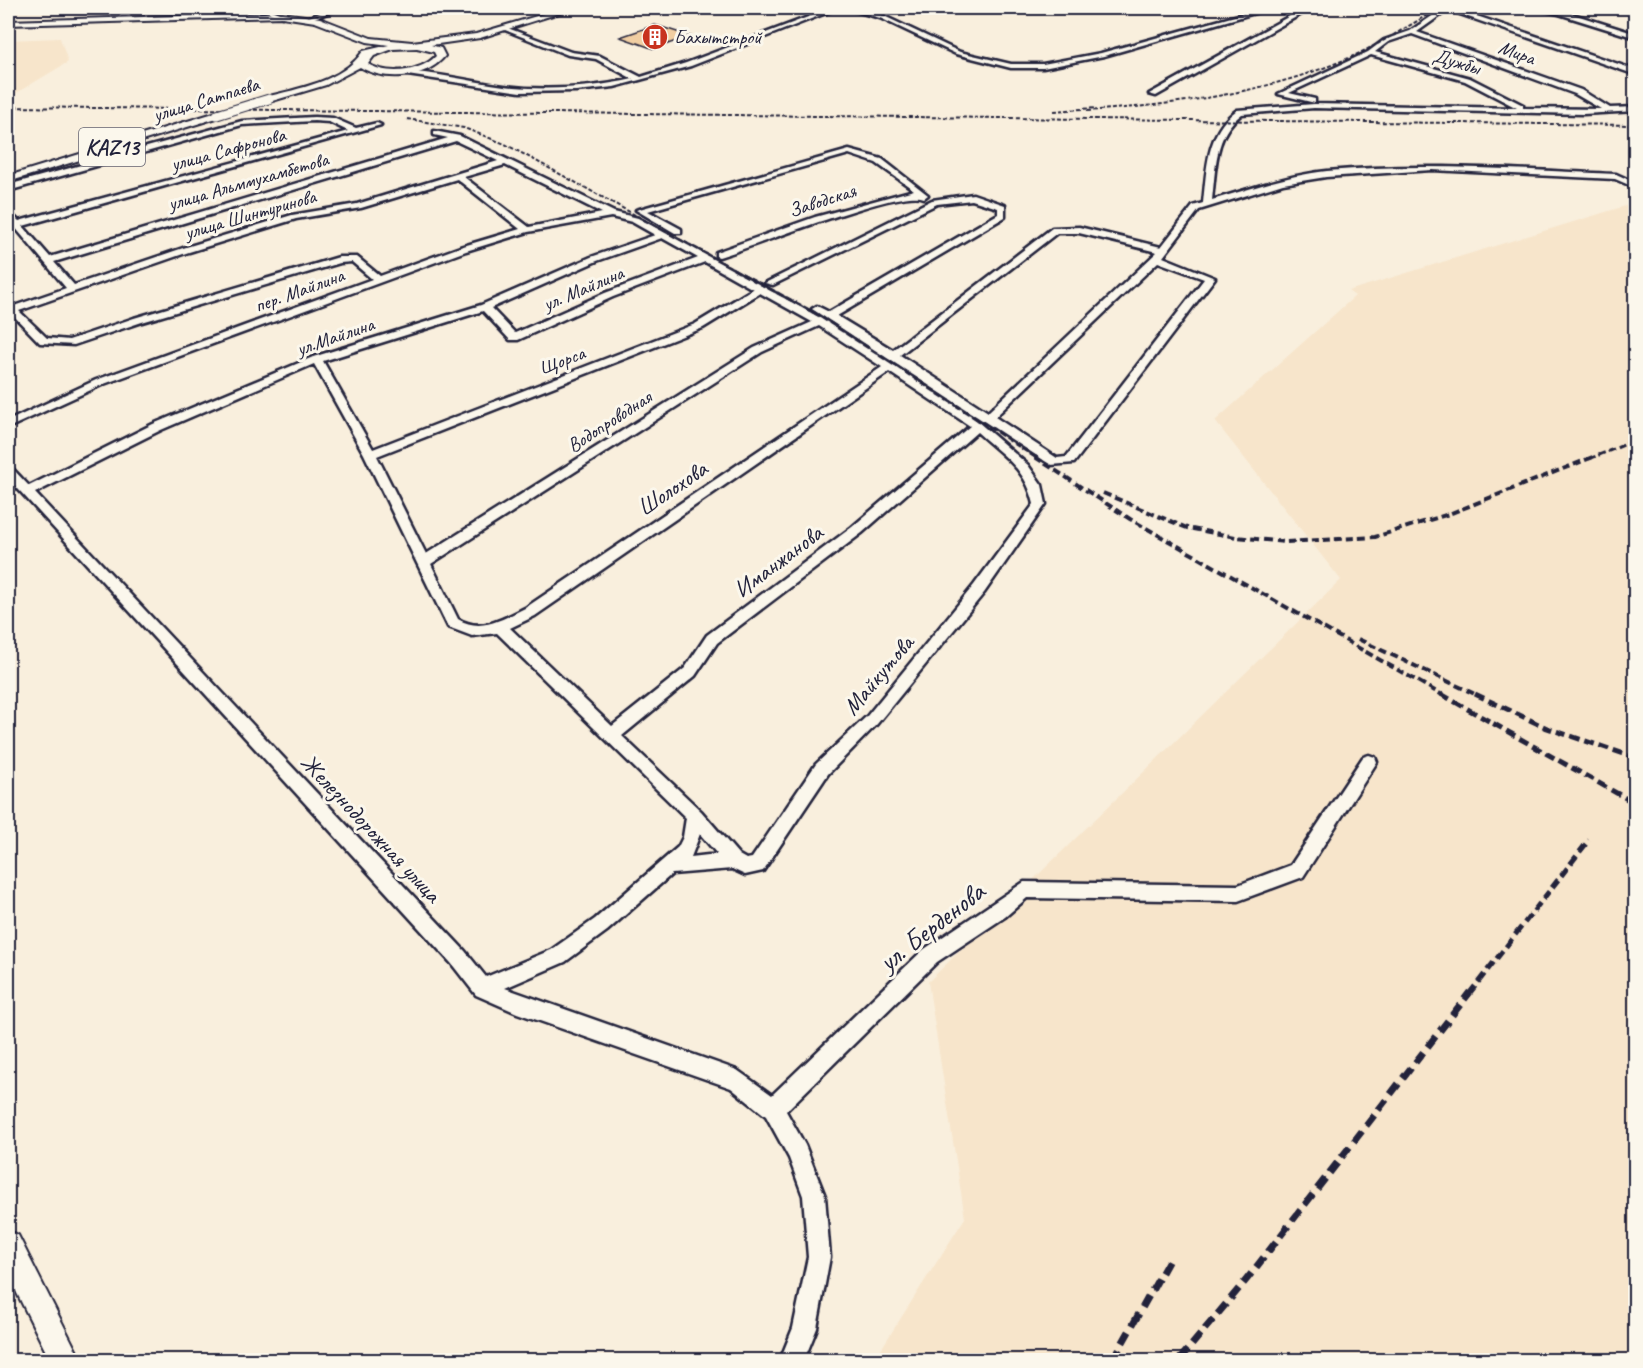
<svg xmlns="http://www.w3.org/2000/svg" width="1643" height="1368" font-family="Caveat,sans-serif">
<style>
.built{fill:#f7e5cb}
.building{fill:#f1cea2;stroke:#22223b;stroke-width:1.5}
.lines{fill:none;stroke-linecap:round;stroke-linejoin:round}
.minor-casing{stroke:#22223b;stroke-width:5}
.major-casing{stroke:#22223b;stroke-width:4}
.minor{fill:#fbf7ec;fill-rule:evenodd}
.major{fill:#fbf7ec;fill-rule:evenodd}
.rail-far4{stroke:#22223b;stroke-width:2;stroke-dasharray:4 2;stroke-linecap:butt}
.rail-far3{stroke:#22223b;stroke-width:3;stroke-dasharray:7 3;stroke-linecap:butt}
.rail-far2{stroke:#22223b;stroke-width:4;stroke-dasharray:8 4;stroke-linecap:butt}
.rail-far1{stroke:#22223b;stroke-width:5;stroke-dasharray:10 5;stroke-linecap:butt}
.rail{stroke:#22223b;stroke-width:7;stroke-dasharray:13 7;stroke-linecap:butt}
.major-bridge-casing{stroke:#22223b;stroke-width:11;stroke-linecap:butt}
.major-bridge{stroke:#fbf7ec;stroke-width:9}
.labels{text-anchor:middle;stroke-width:6;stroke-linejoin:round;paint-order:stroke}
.far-poi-label{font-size:20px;fill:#22223b;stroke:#fbf7ec;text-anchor:start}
.far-street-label{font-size:20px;fill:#22223b;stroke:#fbf7ec}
.shield{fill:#fbf7ec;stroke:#636270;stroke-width:1.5}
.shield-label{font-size:22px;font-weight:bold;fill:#22223b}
.street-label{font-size:24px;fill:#22223b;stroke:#fbf7ec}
.near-street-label{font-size:28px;fill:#22223b;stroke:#fbf7ec}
</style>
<rect width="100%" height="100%" fill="#f9efdd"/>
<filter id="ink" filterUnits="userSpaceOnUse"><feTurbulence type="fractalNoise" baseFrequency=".0167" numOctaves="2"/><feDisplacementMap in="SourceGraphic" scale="12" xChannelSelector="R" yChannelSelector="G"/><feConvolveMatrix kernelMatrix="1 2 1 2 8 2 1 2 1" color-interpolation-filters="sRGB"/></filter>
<g filter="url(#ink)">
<!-- built -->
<g class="built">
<polygon points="60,38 68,62 8,98 8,40"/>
<polygon points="1635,203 1635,1360 874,1360 965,1218 928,982 1341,580 1215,421 1355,296 1348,291"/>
</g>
<!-- building -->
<polygon class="building" points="655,25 690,36 654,49 620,37"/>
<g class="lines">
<!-- minor casing -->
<g class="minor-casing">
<g id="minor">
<polygon points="257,8 265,8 285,15 282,17"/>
<polygon points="334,8 342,8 311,19 306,18"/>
<path d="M832 8H839L691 66 614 87 576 91 520 92 394 73 398 71C434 72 468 81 504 86 546 91 592 88 633 79L596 59 568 55 500 28 505 27 571 52 600 56 641 77 686 63Z"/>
<polygon points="845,8 853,8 884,16 960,52 1011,64 1043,64 1101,53 1264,8 1272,8 1104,56 1043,68 1011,68 956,54 880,18"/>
<polygon points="1285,8 1293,8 1305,12 1156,96 1149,94 1297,12"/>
<path d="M1444 8H1453L1636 70V75L1448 10 1417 32 1581 90 1610 108 1636 107V111L1583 114 1314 108 1242 114C1214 134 1216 169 1212 200 1250 189 1288 175 1327 171 1424 162 1520 170 1616 174L1636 183V188L1615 179 1432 170 1326 177 1283 184 1199 210 1163 257 1215 278 1074 463 1051 465 812 309 817 306 829 312 998 214V208L972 200 937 204 773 285 765 283 932 200 973 194 1005 205V217L837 316 893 350 1052 228 1079 227 1161 247 1193 206 1203 203C1207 169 1206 132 1237 110L1314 104 1517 108 1465 81 1371 55 1289 93 1315 99V103L1278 94 1368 52 1384 40 1410 31ZM1412 34 1575 94 1601 109 1523 108V105L1470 78 1375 52 1388 42ZM1057 233H1079L1157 252 988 412 900 355ZM1158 262 1204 279 1066 457 1057 458 995 417Z"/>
<polygon points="1532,8 1560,10 1636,34 1636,38 1559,14"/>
<path d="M314 117 333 118 356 128 377 123 381 125 23 226 50 257 448 138 434 135V131L460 136 614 212 638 218 824 320 970 415 1028 465 1042 485 1046 504 984 593 877 724 828 774 763 871 745 875 732 869 672 874 607 931 565 962 505 988 737 1070 772 1095 923 950 1024 882 1238 885 1291 865 1363 757 1369 755 1375 757 1377 762 1303 877 1238 901 1027 898 1005 917 937 962 786 1111 805 1145 825 1196 830 1257 817 1328 804 1360H780L793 1328 808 1257 803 1196 789 1158 766 1116 731 1088 517 1013 476 995 451 963 8 478V467L12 468 29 486 153 424 313 357 481 305 591 257 655 235 632 222 611 217 528 232 466 251 104 384 8 428V421L96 380 372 279 352 262 340 263 142 322 74 345 40 343 11 313 8 314V308L66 288 8 219V211L19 221 348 131 329 122 314 121 242 125 8 191V185L242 121ZM456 141 498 161 357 204 292 215 183 248 74 285 54 262ZM505 165 602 213 529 227 464 177ZM457 179 520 229 460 247 380 276 357 257H339L134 318 69 340 47 338 19 311 189 252 296 219 361 208ZM662 238 698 258 605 293 515 333 491 308 597 261ZM705 262 753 289 695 324 373 449 323 361 483 311 510 340H518L613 297ZM760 293 812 322 754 348 426 554 377 456 703 328ZM819 326 882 367 525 608C503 619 481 633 458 619L431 564 762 352ZM314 364 364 454 448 627 472 636 497 633 686 818 683 837 678 847 595 919 551 950 486 977 465 951 35 493 161 430ZM889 372 970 426 852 527 707 635 685 668 612 726 510 628 535 616ZM977 432C1002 455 1026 468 1034 504L974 585 867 716 816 764 752 858 746 859 739 855 701 811 622 736 695 676 717 643 862 533ZM700 834 717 854 691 857Z"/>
<path d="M849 150 882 159 928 195 924 198C900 187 754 247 719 257L716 256V252L815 217 914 190 876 163 849 154 648 211 681 229V233H675L636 210Z"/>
</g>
</g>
<!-- major casing -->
<g class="major-casing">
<g id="major">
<path d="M564 8H575L480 38 431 45 441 48 445 56C426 79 385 82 360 67L326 85 269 102 266 101V97C299 88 342 82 363 51L389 45 367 42 315 22 282 17 8 25V21L282 13 320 18 371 38 412 42 476 34ZM393 49 417 48 434 52 436 56C420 72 388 76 368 64L374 56Z"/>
<polygon points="217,112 220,113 220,117 8,182 8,176"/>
<polygon points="8,1230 18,1235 81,1360 50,1360 8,1275"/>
</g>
</g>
<!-- minor -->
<use href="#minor" class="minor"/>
<!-- major -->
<use href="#major" class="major"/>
<!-- rail-far4 -->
<g class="rail-far4">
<polyline points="8,107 1636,125"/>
<polyline points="1054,111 1096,108"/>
<path d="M1087 111C1171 105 1255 95 1334 64 1371 50 1405 28 1439 8"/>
<polyline points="407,119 464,128 505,144 736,270"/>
</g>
<!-- rail-far3 -->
<g class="rail-far3">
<polyline points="733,269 815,313 1038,459"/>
<polyline points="1589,459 1636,440"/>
</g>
<!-- rail-far2 -->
<g class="rail-far2">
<polyline points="1035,457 1130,519 1444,696"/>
<polyline points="1103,493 1187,528 1236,537 1285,542 1375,537 1449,514 1593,457"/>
<polyline points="1358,639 1479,696"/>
</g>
<!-- rail-far1 -->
<g class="rail-far1">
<polyline points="1441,694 1636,804"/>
<polyline points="1475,694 1547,728 1636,758"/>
<polyline points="1469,994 1589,840"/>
</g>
<!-- rail -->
<g class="rail">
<polyline points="1113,1360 1169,1260"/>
<polyline points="1179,1360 1247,1279 1470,992"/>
</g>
<!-- major-bridge casing -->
<g class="major-bridge-casing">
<polyline id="major-bridge" points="217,115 269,99"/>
</g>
<!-- major-bridge -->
<use href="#major-bridge" class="major-bridge"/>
</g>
</g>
<!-- icons -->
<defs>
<g id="building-disc" transform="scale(1.35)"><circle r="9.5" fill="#c8321e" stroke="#fbf7ec"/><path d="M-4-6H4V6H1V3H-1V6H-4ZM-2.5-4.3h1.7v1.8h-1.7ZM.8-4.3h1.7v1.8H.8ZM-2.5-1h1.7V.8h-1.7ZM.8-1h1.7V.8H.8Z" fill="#fff"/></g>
</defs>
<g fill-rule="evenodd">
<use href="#building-disc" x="655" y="37"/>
</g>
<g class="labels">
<!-- far-poi labels -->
<g class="far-poi-label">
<text x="674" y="44">Бахытстрой</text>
</g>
<!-- far-street labels -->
<g class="far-street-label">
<text transform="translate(1517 52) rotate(20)" y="7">Мира</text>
<text transform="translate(1457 61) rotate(17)" y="7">Дужбы</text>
<text transform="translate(206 99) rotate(-17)" y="7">улица Сатпаева</text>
<text transform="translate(228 149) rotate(-15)" y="7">улица Сафронова</text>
<text transform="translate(248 181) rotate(-16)" y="7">улица Альммухамбетова</text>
<text transform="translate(822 200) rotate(-18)" y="7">Заводская</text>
<text transform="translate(250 214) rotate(-16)" y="7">улица Шинтуринова</text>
<text transform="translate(583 288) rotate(-23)" y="7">ул. Майлина</text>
<text transform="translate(299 290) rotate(-20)" y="7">пер. Майлина</text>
<text transform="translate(335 336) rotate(-19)" y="7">ул.Майлина</text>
<text transform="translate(562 360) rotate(-21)" y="7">Щорса</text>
<text transform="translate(609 421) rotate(-33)" y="7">Водопроводная</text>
</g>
<!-- shield labels -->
<rect class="shield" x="79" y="128" width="66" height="38" rx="4.5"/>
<g class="shield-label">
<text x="112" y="155">KAZ13</text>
</g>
<!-- street labels -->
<g class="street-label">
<text transform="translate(672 488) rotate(-34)" y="8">Шолохова</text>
<text transform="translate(778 561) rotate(-37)" y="8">Иманжанова</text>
<text transform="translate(878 675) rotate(-50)" y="8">Майкутова</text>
<text transform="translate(371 828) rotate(47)" y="8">Железнодорожная улица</text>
</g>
<!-- near-street labels -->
<g class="near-street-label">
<text transform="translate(931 926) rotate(-38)" y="10">ул. Берденова</text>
</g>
</g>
<!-- margin -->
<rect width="1643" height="1368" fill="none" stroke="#fbf7ec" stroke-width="30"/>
<rect x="15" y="15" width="1613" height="1338" fill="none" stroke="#22223b" stroke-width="2" filter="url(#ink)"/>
</svg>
